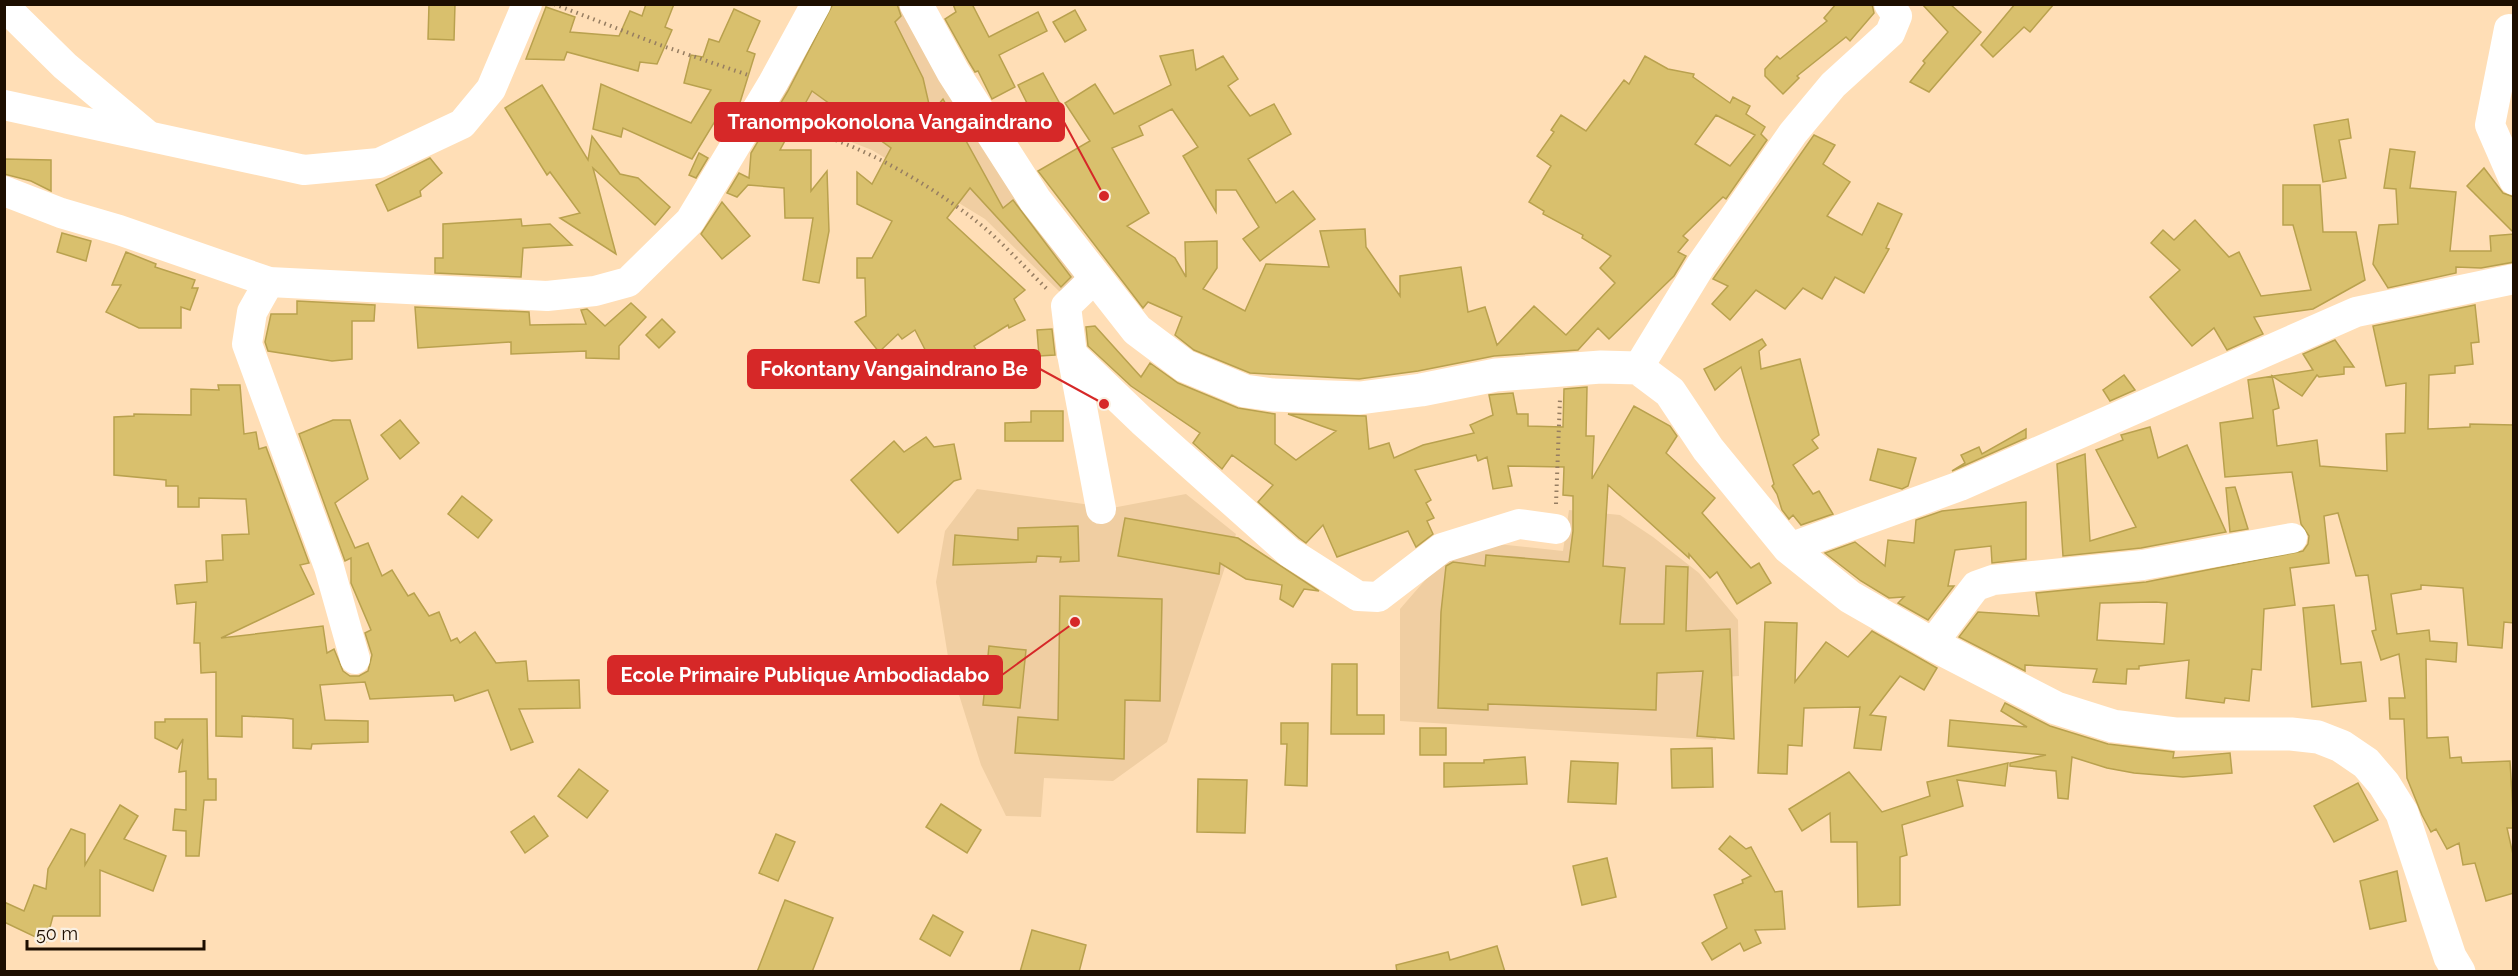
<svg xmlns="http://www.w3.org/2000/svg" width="2518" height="976" font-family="Raleway,sans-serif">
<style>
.built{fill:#f0cea2}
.building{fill:#d9c06d;stroke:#b9a14e;stroke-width:1.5;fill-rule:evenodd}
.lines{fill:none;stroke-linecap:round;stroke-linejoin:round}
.path{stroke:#967d61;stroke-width:4;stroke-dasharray:1.5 4.5;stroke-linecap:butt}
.minor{stroke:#fff;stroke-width:30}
.major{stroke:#fff;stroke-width:33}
.leader{fill:none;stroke:#d62828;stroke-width:2}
.callout-dot{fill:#d62828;stroke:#faf0e2;stroke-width:2}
.callout{fill:#d62828;stroke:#d62828;stroke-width:2}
.callout-label{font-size:20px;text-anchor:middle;font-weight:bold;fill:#fff}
</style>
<rect width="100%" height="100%" fill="#ffdeb6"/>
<!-- built -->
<g class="built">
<polygon points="820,5 914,5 1086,272 1062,294 985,219 872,150 807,125 756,117"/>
<polygon points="977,489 1112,508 1186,494 1236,534 1167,742 1113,781 1044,778 1041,817 1006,816 981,765 949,663 936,582 945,531"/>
<polygon points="1569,510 1620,515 1653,537 1699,573 1738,620 1739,676 1723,677 1716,740 1400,721 1400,609 1447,555 1497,544 1563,551"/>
</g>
<!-- building -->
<g class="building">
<polygon points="429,4 455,4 454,40 428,39"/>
<polygon points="646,4 674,4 665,27 672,30 657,64 640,62 638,71 567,52 564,60 526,59 546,7 575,17 570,32 619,36 630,11 642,16"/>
<polygon points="833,4 897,4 901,16 895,22 923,78 931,113 943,99 1003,208 1013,200 1071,277 1061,287 970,188 947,218 1025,290 1014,299 1025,320 1009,328 1008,325 974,346 976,350 936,371 915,330 902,339 898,334 879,352 855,322 866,316 865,278 857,278 857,258 872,258 892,221 857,204 857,172 872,184 891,148 812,91 780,150 811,150 811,191 827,171 829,231 819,283 803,280 813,218 785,218 784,188 748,185 737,197 727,193 739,173 749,178 751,153 788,91"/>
<polygon points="953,4 972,4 989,37 1038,12 1047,31 999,55 1015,87 992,99 978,71 975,72 969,62 945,19 956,12"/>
<polygon points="1836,4 1872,4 1874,13 1850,41 1846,37 1797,76 1799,78 1783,94 1765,76 1765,69 1777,56 1780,59 1827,21 1824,18"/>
<polygon points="1922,4 1950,4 1981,32 1929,92 1910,82 1925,63 1923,61 1948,32"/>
<polygon points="2015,4 2054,4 2030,32 2024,27 1993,57 1981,45"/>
<polygon points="734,9 760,21 747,51 755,54 738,109 731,119 723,108 692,159 623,128 621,137 593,129 601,84 691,123 711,90 684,83 691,55 703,57 709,39 719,42"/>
<polygon points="1075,10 1086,30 1065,42 1053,22"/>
<path d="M1193 50 1196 70 1223 56 1238 79 1228 86 1250 116 1274 104 1291 134 1248 159 1276 203 1293 191 1315 219 1260 261 1243 239 1259 227 1236 190H1216V212L1183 156 1198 147 1172 109 1139 126 1143 135 1112 148 1149 213 1127 226 1175 258 1186 277 1185 242 1217 241V268L1203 289 1245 311 1266 264 1329 267 1320 231 1365 229 1366 247 1400 296V276L1461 267 1468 312 1485 307 1497 345 1534 306 1566 335 1615 283 1600 268 1611 256 1582 238 1583 235 1543 214 1544 211 1529 202 1551 166 1537 156 1554 132 1551 130 1561 115 1586 131 1624 80 1629 84 1645 56 1668 69 1694 74 1693 77 1730 103 1733 97 1750 106 1746 114 1765 127 1761 134 1767 140 1726 199 1723 197 1683 236 1688 240 1678 252 1686 256 1674 276 1609 339 1598 328 1578 350 1494 356 1418 371 1359 379 1250 373 1194 350 1175 335 1182 317 1148 302 1143 308 1038 171 1090 141 1065 103 1095 84 1114 114 1171 85 1160 56ZM1716 115 1755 135 1730 166 1695 144Z"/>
<polygon points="1043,73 1060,104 1034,117 1018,85"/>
<polygon points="542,85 588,160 592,136 620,174 638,178 670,207 655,225 593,168 616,254 560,218 580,213 550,172 547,175 505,108"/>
<polygon points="2348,119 2351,138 2339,140 2346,178 2323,182 2314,125"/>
<polygon points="1814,135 1835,145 1823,164 1850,182 1827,216 1862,235 1878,203 1902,214 1886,248 1889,249 1864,293 1835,277 1822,299 1803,288 1785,309 1756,290 1730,320 1712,304 1728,286 1713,279"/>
<polygon points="2390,149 2415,152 2410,188 2456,192 2450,251 2491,251 2490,236 2514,234 2514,262 2481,268 2456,267 2456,273 2388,288 2373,264 2379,225 2398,224 2396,189 2384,188"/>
<polygon points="699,153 708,158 696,178 689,175"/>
<polygon points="430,158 442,173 420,191 421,196 388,211 376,185"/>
<polygon points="4,159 51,160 51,191 31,181 4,174"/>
<polygon points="2484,168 2503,193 2514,197 2514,233 2467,186"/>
<polygon points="2283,185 2320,185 2323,232 2356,232 2365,280 2313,309 2254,317 2263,334 2227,350 2214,328 2192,346 2150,297 2180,270 2151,243 2163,230 2174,240 2195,220 2229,257 2239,252 2261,296 2311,290 2293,225 2283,225"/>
<polygon points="722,202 750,236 722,259 701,234"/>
<polygon points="521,219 522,226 550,224 572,245 523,248 521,277 435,273 435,258 443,258 443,224"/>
<polygon points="62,233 91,241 86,261 57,252"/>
<polygon points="126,252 156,264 155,267 195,280 192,288 198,288 190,310 181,307 181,328 139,328 106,312 121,285 112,285"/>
<polygon points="297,301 375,305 374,321 352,321 352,359 332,361 268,351 265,342 271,314 297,314"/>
<polygon points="631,303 646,317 619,346 619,359 586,358 586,351 511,354 511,342 418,348 415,307 529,312 530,325 586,324 581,310 587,309 605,326"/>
<path d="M2475 305 2479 342 2471 343 2473 364 2455 366V373L2429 375 2428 429 2470 427V424L2514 425V623L2504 622 2502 648 2468 645 2463 588 2421 585V589L2391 594 2397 634 2429 630 2430 641 2457 643 2456 662 2426 659 2427 738 2448 737 2450 758 2461 757 2462 763 2510 761 2514 828H2507L2514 859V893L2486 901 2475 863 2463 865 2459 843 2447 849 2436 829 2431 832 2422 815 2407 778 2404 719H2390L2389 698H2405L2399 654 2381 660 2372 631 2376 630 2368 575 2356 576 2338 513 2324 516 2329 563 2290 568 2295 605 2264 609 2261 670 2252 669 2249 701 2225 698 2224 703 2186 698 2189 660 2139 666V669H2127L2126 684 2093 682 2097 669 2025 665V671L1959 637 1978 612 2039 616 2036 593 2146 582 2303 551 2308 544 2309 536 2301 524 2292 472 2225 477 2220 423 2253 418 2248 380 2313 370 2303 354 2335 340 2354 367H2344V374L2319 377 2317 375 2302 396 2272 376 2279 408 2273 410 2277 446 2317 440 2320 466 2387 471 2386 434 2405 433 2406 383 2386 386 2373 326ZM2156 602 2167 603 2164 644 2097 640 2100 603Z"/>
<polygon points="662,319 675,332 659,348 646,335"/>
<polygon points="1095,326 1141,377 1150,363 1178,383 1238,408 1275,414 1275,444 1296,460 1336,431 1288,414 1366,416 1369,449 1389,443 1394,458 1423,445 1474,433 1470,425 1493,415 1489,395 1499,394 1513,393 1517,414 1528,414 1528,426 1563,427 1564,389 1587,387 1586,436 1594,436 1592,479 1634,406 1670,426 1677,436 1666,453 1715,498 1702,513 1751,568 1759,563 1771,583 1737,604 1717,572 1710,578 1689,554 1689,558 1608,485 1603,566 1625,568 1620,624 1664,624 1666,566 1688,567 1686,631 1730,629 1734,739 1697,736 1703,671 1657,673 1656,710 1488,704 1488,710 1438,708 1441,612 1446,566 1453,562 1485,566 1486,555 1569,562 1573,531 1573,496 1563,495 1564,467 1508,466 1512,486 1493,489 1487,457 1478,461 1476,455 1415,470 1431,500 1426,503 1434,518 1427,521 1433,534 1416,547 1408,531 1337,557 1323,525 1306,543 1299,538 1258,502 1273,485 1232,455 1222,469 1193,443 1200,433 1131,386 1088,346 1086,327"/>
<polygon points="1052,329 1055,355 1039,356 1037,330"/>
<polygon points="1762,339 1766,345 1759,351 1761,369 1800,359 1819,435 1812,440 1818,448 1793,465 1813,494 1819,491 1833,514 1801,525 1793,515 1789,519 1782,510 1777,494 1772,486 1774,484 1741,367 1715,390 1704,369"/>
<polygon points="2124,375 2135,390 2110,401 2103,390"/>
<polygon points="218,385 240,385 244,434 256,432 259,449 266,447 309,563 300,565 314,594 221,638 323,626 327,653 334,649 343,671 350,676 359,676 368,671 372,655 365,633 371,630 351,583 351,558 345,561 299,434 333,420 350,420 368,479 335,503 355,548 368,543 382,576 392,570 408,596 414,593 429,616 439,612 451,641 457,638 460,643 475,632 496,663 526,661 528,681 579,680 580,708 519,709 533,742 511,750 488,690 455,701 453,695 370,699 365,682 320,685 325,720 368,721 368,742 312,744 311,749 293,748 293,719 284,718 242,716 242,737 216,736 216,672 201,673 200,643 194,643 196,602 177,604 175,585 207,582 206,561 223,560 222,535 249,534 246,499 199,498 199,507 178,507 178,486 166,486 166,480 114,475 114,417 134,416 134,414 191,415 191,389 219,390"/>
<polygon points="1031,411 1063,411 1063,441 1005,441 1005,423 1031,422"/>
<polygon points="400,420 419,443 400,459 381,435"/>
<polygon points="2150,427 2158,458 2187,445 2226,532 2141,548 2063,556 2057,464 2085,454 2090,541 2136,527 2096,450 2123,440 2121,435"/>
<polygon points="2026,429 2026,438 1952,471 1965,463 1961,455 1979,447 1982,454"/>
<polygon points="926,437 934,447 954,444 961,479 954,481 898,533 851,480 894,441 904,452"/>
<polygon points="1878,449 1916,458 1908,486 1902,489 1870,480"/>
<polygon points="2235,487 2248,529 2230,532 2226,488"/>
<polygon points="462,496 492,520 478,538 448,514"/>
<polygon points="2026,502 2026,559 1992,563 1991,546 1955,550 1948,586 1954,586 1928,620 1898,603 1904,597 1889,598 1861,581 1825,553 1855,542 1885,566 1888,540 1914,543 1916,520 1942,511"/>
<polygon points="1125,518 1238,538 1319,591 1304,589 1293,607 1280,599 1282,585 1246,579 1220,563 1219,574 1118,556"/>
<polygon points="1078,526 1079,561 1060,562 1061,557 1037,556 1036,562 953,565 955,535 1018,540 1018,528"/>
<polygon points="1060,596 1162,599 1160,701 1125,700 1124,759 1015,753 1018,717 1058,720"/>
<polygon points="2334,605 2341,664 2361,662 2366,701 2312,707 2303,608"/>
<polygon points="1765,622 1797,623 1795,682 1826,642 1848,657 1872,631 1937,668 1924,690 1900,676 1870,715 1886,717 1881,750 1854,748 1860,707 1804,708 1802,746 1788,745 1787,774 1758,773"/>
<polygon points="989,646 1026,650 1020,708 983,705"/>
<polygon points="1332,664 1357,664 1357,715 1384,715 1384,734 1331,734"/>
<polygon points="2005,703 2050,726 2108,744 2174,752 2173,758 2230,753 2232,773 2183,777 2134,773 2107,768 2072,757 2068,799 2058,798 2056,771 2010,766 2010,763 2046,755 1948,746 1950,720 2027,727 2001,711"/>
<polygon points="165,719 207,719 208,779 216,779 216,800 204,800 199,856 186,856 186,831 173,830 175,809 186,810 186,771 179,772 183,739 177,749 155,738 155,722 165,722"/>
<polygon points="1281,723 1308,723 1307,786 1285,785 1287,744 1281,744"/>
<rect x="1420" y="728" width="26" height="27"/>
<polygon points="1712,748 1713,787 1672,788 1671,749"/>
<polygon points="1525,757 1527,784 1444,787 1444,763 1484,763 1484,760"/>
<polygon points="1571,761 1618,763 1616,804 1568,802"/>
<polygon points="2008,763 2005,786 1957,780 1963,806 1902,825 1907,855 1900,857 1900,905 1858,907 1857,842 1831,842 1830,813 1802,831 1789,809 1849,772 1882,812 1930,796 1927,782"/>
<polygon points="579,769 608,791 587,818 558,796"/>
<polygon points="1198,779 1247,780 1245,833 1197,832"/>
<polygon points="2358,783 2378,820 2334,842 2314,806"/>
<polygon points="941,804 981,830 967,853 926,827"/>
<polygon points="120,805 138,816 124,839 166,856 153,891 100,870 100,916 53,916 46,942 4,922 4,902 24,911 34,885 46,889 48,869 71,829 85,834 85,865"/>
<polygon points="534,816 548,836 525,853 511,832"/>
<polygon points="776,834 795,842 778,881 759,873"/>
<polygon points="1730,836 1746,849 1751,847 1775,892 1782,891 1785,929 1755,930 1761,943 1744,951 1740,943 1712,960 1702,943 1727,928 1714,895 1743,883 1742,880 1751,876 1719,849"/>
<polygon points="1607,858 1616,897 1582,905 1573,866"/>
<polygon points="2397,871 2406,921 2370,929 2360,881"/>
<polygon points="785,900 833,918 812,972 757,972"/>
<polygon points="933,915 963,932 950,956 920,939"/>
<polygon points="1032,930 1086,945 1079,972 1020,972"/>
<polygon points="1497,946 1505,972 1397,972 1396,965 1448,952 1450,960"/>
</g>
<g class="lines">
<!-- path -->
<g class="path">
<polyline points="554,4 660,45 748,75"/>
<path d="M778 125C844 134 918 177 971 217 999 238 1023 266 1048 290"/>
<polyline points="1556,504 1560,398"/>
<polyline points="1122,972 1123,969"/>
</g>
<!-- minor -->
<g class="minor">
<polyline points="4,6 65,66 145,133"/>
<polyline points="2509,29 2490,125 2514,180"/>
<polyline points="4,105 304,170 379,163 462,124 491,89 527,4"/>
<polyline points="4,191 61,213 119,230 269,282 547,296 595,291 628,282 690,221 773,83 816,4"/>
<polyline points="1095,278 1066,306 1072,354 1101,509"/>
<polyline points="269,282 252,312 247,344 329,567 355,659"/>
<polyline points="1072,354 1142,421 1289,552 1358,596 1378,597 1442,548 1519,524 1556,529"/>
<polyline points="1638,368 1701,265 1793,133 1833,85 1890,33 1897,16 1889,4"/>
<polyline points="1789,548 1960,486 2356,312 2514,279"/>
<polyline points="1932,644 1976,586 1993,580 2143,565 2292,538"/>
</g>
<!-- major -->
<polyline class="major" points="916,4 953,72 1035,200 1137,330 1185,366 1245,391 1273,395 1360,398 1421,390 1496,375 1601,367 1638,368 1670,392 1708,449 1789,548 1850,597 1932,644 2056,708 2113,726 2177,734 2291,734 2318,737 2341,746 2366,763 2384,784 2402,813 2450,957 2459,972"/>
</g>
<!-- callouts -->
<path class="leader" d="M1104 196L1064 122M1104 404L1040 369M1075 622L1002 675"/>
<g class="callout-dot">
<circle cx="1104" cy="196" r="6"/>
<circle cx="1104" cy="404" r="6"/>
<circle cx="1075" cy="622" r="6"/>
</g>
<g class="callout">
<rect x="715" y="103" width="349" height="38" rx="6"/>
<rect x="748" y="350" width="292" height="38" rx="6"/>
<rect x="608" y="656" width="394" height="38" rx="6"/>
</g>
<g class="callout-label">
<text x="890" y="129">Tranompokonolona Vangaindrano</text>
<text x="894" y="376">Fokontany Vangaindrano Be</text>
<text x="805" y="682">Ecole Primaire Publique Ambodiadabo</text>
</g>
<!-- border -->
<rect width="2518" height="976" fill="none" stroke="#1d0e00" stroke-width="12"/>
<!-- scale -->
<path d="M27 940v9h177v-9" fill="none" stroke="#1d0e00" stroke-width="3"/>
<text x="36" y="940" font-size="18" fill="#1d0e00" stroke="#faf0e2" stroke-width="4.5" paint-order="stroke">50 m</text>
</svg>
